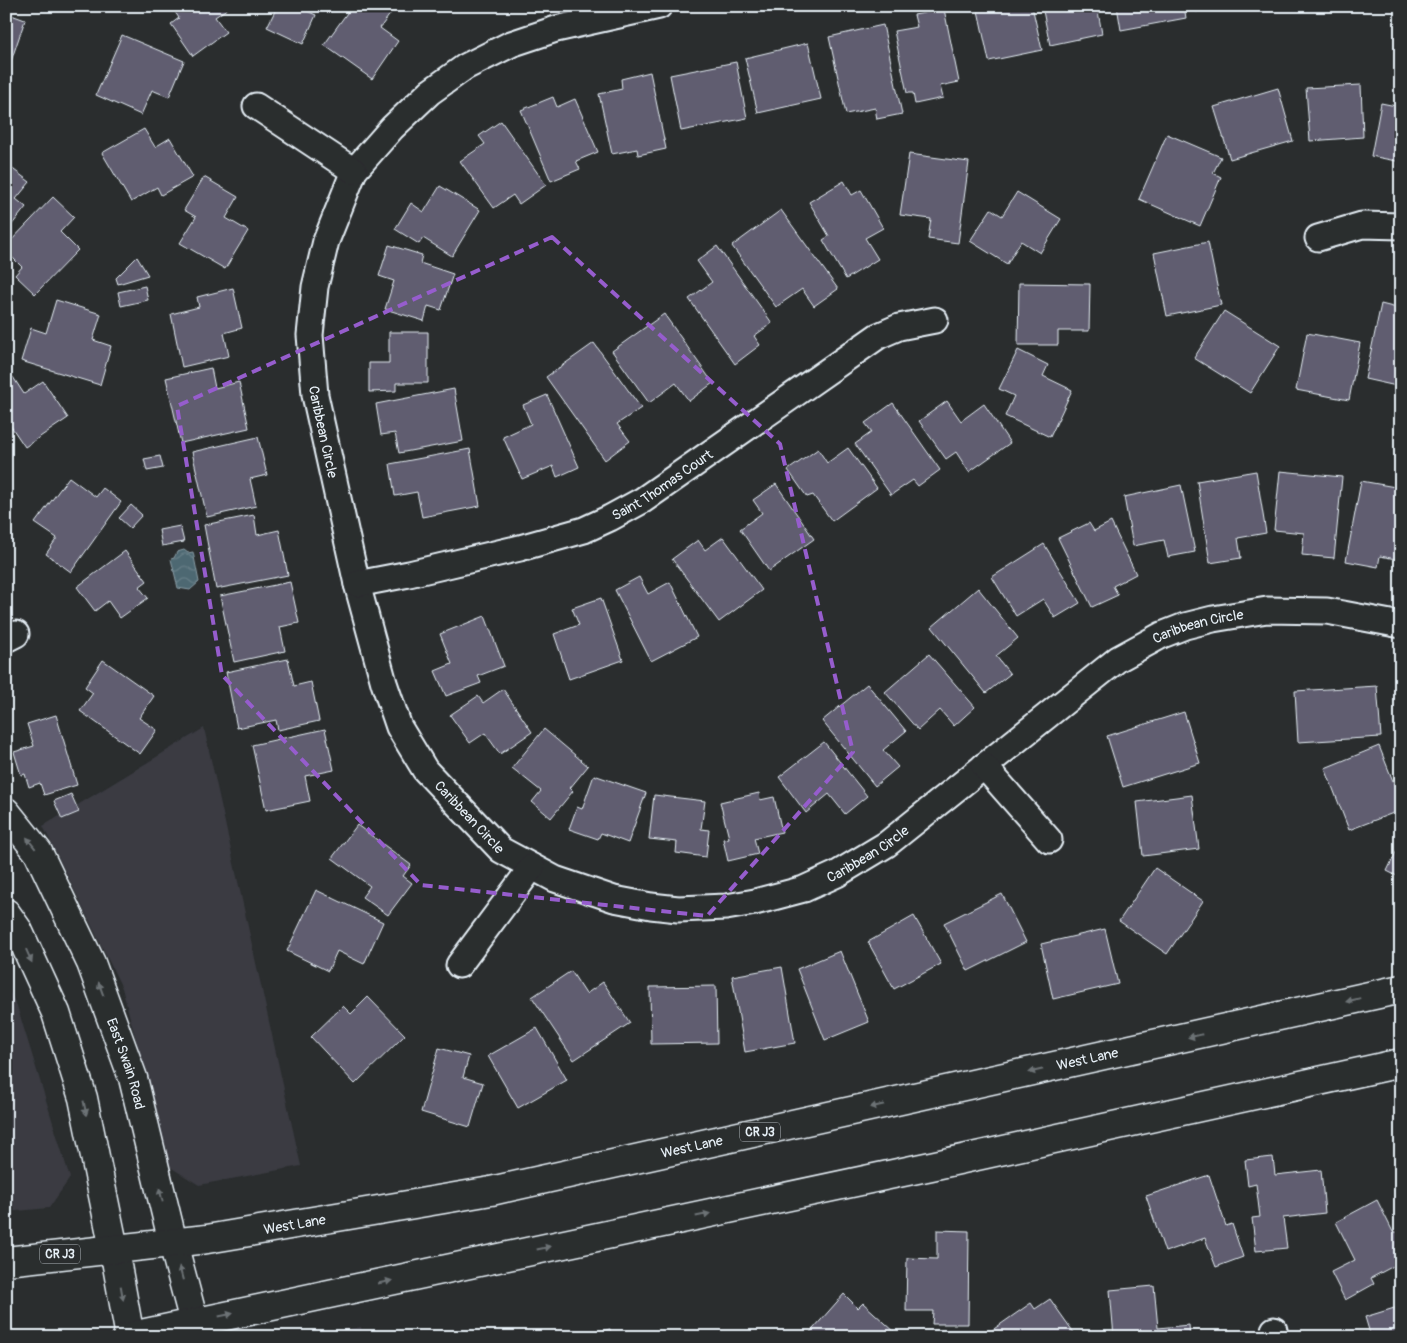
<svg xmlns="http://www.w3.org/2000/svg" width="1407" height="1343" font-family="Pangolin,sans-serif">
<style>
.built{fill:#3a3b42}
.water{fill:url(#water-waves);stroke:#8b9fa8}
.building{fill:#605d6f;stroke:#e8f1f8}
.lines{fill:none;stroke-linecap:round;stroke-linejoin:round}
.minor-casing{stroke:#e8f1f8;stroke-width:29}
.tertiary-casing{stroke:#e8f1f8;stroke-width:31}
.secondary-casing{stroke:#e8f1f8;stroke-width:31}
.primary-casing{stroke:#e8f1f8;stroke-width:31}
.minor{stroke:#2a2d2e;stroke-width:25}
.tertiary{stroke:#2a2d2e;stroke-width:28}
.secondary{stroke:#2a2d2e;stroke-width:28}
.primary{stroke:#2a2d2e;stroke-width:28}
.oneway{fill:#6c7275}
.marked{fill:none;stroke:#965dcd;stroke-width:4;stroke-dasharray:10 6;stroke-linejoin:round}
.labels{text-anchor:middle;stroke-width:4.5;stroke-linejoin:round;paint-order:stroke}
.shield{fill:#2a2d2e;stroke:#afb6bb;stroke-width:1}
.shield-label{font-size:12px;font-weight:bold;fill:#e8f1f8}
.street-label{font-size:14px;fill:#e8f1f8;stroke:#2a2d2e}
</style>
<defs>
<pattern id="water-waves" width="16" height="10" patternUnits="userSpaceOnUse" patternTransform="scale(1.25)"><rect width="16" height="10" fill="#4d6872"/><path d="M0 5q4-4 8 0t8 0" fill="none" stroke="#677e87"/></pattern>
</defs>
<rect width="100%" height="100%" fill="#2a2d2e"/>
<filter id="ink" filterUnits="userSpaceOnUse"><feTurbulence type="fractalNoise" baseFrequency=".02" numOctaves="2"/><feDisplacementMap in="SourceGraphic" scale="10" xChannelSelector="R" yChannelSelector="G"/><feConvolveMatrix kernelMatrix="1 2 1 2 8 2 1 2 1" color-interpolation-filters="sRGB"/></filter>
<g filter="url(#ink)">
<!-- built -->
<g class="built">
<polygon points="204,728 301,1166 199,1185 170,1167 122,988 43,826"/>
<polygon points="6,985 17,1006 70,1178 49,1208 6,1212"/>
<polygon points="361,1327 363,1337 304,1337"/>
</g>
<!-- water -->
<polygon class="water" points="184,550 188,553 193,552 199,582 190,590 178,588 171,559 174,558 177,552"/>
<!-- building -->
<g class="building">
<polygon points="171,6 231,6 215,17 226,32 193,56 171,24 179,18"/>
<polygon points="265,6 309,6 307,11 316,15 303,44 267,27 275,11"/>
<polygon points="352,6 396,6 380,28 398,41 372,79 324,45"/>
<polygon points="977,6 1032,6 1042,50 989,61"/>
<polygon points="1042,6 1097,6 1102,34 1050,45"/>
<polygon points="1117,6 1184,6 1186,18 1121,30"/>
<polygon points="1195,6 1224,6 1196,12"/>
<polygon points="944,9 959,82 940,86 943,98 915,104 913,93 907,93 894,31 917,27 914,15"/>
<polygon points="6,13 25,20 9,67 6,66"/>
<polygon points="883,25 902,114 877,119 875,108 846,114 829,37"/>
<polygon points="122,35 184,61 169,97 152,90 141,115 96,95"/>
<polygon points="808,43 821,99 758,113 745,58"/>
<polygon points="736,62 747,118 681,131 670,75"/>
<polygon points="650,72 666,149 638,155 637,149 612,154 599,94 622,89 621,79"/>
<polygon points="1361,85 1363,137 1310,141 1306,88"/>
<polygon points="1278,88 1293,141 1230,159 1214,107"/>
<polygon points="553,97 557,107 575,99 598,152 576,161 580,169 551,181 521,110"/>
<polygon points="1381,103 1401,107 1401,162 1371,156"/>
<polygon points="501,121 546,185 519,204 513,195 494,208 460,161 485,144 479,136"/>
<polygon points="144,129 155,147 170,138 193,177 161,195 157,187 131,202 102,153"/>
<polygon points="1167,134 1221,157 1213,173 1221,177 1200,226 1139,199"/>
<polygon points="909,154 969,162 958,243 928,239 931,219 900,215"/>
<polygon points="6,164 30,182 16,199 26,207 6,232"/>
<polygon points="204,177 238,197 226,218 248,231 225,269 180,243 196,217 184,210"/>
<polygon points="844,181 852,195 861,190 883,228 865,238 878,259 846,279 823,240 829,236 809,202"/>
<polygon points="440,186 480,210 452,256 423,238 419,244 395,229 411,203 424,212"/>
<polygon points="1017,192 1061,219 1040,253 1021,241 1007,264 970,241 991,209 1002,216"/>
<polygon points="53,197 74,217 60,232 78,250 35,294 15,275 22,267 6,251 6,246"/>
<polygon points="781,210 838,289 814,306 802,289 776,307 732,246"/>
<polygon points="1208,242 1221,305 1167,316 1154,253"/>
<polygon points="389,245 422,255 420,263 453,274 441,310 428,306 424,321 385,309 394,281 379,276"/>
<polygon points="717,246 772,323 754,336 760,345 735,364 689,299 712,282 697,261"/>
<polygon points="137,257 148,275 118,284 116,278"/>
<polygon points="1019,283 1090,284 1089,331 1058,331 1058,345 1018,345"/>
<polygon points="145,286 148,300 121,306 118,292"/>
<polygon points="233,288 242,328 224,333 229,356 182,367 171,314 199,307 197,297"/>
<polygon points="56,300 101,314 93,340 111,346 100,385 21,361 31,328 46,333"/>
<polygon points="1381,304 1401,309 1401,387 1365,379"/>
<polygon points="1224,311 1280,346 1250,393 1194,358"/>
<polygon points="664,314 713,383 689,401 676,383 649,403 612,351"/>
<polygon points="389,332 428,332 428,383 396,383 396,391 369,392 369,363 389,363"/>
<polygon points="1307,333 1360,343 1349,400 1296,390"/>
<polygon points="594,343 641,408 617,424 630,441 605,460 546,377"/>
<polygon points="1018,350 1048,365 1043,376 1072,390 1050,437 1005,416 1014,396 999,389"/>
<polygon points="211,368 215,388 239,382 249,428 181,443 166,378"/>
<polygon points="13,377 24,394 43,381 68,418 25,447 6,419 6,381"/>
<polygon points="454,389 463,441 399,453 395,433 381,435 376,404"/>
<polygon points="547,395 579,467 557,477 553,466 522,479 503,437 531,424 523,405"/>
<polygon points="947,401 961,421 984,404 1010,443 969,472 956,452 946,459 919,421"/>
<polygon points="893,403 940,470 918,486 913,480 891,495 855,444 872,432 865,423"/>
<polygon points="258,437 267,475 250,479 256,506 207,517 192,452"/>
<polygon points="848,448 877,488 832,521 813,495 807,497 788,470 818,449 827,463"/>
<polygon points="470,449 480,506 422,517 417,492 395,496 390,464"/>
<polygon points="160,456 163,468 147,471 144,459"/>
<polygon points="1256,471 1266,533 1238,538 1241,558 1210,563 1197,481"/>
<polygon points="1280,471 1342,477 1334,558 1302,555 1304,533 1274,530"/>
<polygon points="69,477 96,497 103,488 121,502 71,572 46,554 57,538 35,523"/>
<polygon points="1361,481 1401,488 1401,560 1380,556 1378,567 1346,561"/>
<polygon points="776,484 814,539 769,571 740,529 762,513 753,500"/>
<polygon points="1181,485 1195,552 1168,557 1164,540 1133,546 1124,497"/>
<polygon points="131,505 142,515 130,528 119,518"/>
<polygon points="254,515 257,535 279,530 288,575 216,589 204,525"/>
<polygon points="1111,522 1136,574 1113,586 1118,595 1092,607 1058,538 1089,523 1094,531"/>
<polygon points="180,526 184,542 162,546 159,530"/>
<polygon points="723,537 762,590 719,622 672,559 698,540 705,550"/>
<polygon points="1044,544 1080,603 1055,618 1043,599 1016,616 992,577"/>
<polygon points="125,551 147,581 139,587 148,598 120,618 108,601 95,611 77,587"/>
<polygon points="639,577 648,594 670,582 697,637 651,661 615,590"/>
<polygon points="290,582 299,623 280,627 285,651 234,662 220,596"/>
<polygon points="978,588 1018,638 996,656 1010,674 986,693 932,627"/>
<polygon points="601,598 623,660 569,679 554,634 579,625 572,608"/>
<polygon points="485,616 504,666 478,676 481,683 446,696 435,671 452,664 440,634"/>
<polygon points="929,654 975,707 954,726 940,710 918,730 885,692"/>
<polygon points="288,659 294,686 311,682 319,721 278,730 276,720 237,728 226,672"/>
<polygon points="103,660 154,696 139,718 157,730 140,754 80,711 93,693 85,687"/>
<polygon points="867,684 906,731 883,750 898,767 875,786 822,721"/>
<polygon points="1377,686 1381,737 1298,742 1295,691"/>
<polygon points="503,689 532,732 500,754 485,733 470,743 450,715 478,696 483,703"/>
<polygon points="1184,712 1200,763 1123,787 1107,736"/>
<polygon points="56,715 77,785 44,795 40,783 29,787 25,774 21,775 14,752 34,746 27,724"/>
<polygon points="325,729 334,770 305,776 310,801 266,810 252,745"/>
<polygon points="544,729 588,766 570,788 573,791 551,818 532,802 541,791 512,768"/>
<polygon points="824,742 867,796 845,814 829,794 806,813 779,777"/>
<polygon points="1379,746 1401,801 1401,810 1349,830 1325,768"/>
<polygon points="594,775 646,793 628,843 601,833 598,839 569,829 577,807 582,809"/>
<polygon points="759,793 760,800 774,797 782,832 754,838 758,854 728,861 723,839 729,838 720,802"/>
<polygon points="71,794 79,812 62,819 54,801"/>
<polygon points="654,795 705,801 701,829 709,830 706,857 676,853 677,842 649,839"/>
<polygon points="1192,795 1199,849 1143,856 1137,802"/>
<polygon points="357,825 411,865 403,876 412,883 388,915 362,897 370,886 332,858"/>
<polygon points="1401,842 1401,878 1387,871"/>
<polygon points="1155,868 1203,901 1167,954 1119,921"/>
<polygon points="316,890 383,922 364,964 337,951 328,971 287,951"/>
<polygon points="1002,894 1026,942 968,971 944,923"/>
<polygon points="914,916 941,964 894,989 868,942"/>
<polygon points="1105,929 1118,984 1053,999 1041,944"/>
<polygon points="840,951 869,1022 825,1040 797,969"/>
<polygon points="782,967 795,1043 745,1052 732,976"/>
<polygon points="571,971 586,994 603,982 630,1023 574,1060 532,997"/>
<polygon points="716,986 717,1043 651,1044 650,987"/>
<polygon points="368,997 405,1035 355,1084 311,1037 343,1006 351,1014"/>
<polygon points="537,1028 567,1080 518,1108 488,1056"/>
<polygon points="439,1048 469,1056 463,1077 483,1083 470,1127 421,1112"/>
<polygon points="1273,1157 1275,1175 1321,1170 1325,1213 1283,1218 1287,1248 1256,1251 1252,1218 1260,1217 1256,1184 1248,1186 1245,1160"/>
<polygon points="1209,1175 1226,1226 1232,1224 1243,1257 1216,1267 1205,1238 1165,1252 1146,1196"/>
<polygon points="1377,1200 1393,1232 1401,1232 1401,1262 1371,1278 1374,1284 1345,1300 1331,1272 1355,1260 1336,1222"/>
<polygon points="937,1230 969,1231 968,1324 932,1324 933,1311 906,1311 907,1258 937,1259"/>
<polygon points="1154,1286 1158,1328 1189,1325 1190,1337 1114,1337 1110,1290"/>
<polygon points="844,1294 858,1308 863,1303 896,1333 892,1337 858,1337 856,1335 854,1337 806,1337"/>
<polygon points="1050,1299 1077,1337 995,1337 991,1331 1031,1303 1035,1309"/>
<polygon points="1401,1306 1401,1337 1371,1337 1365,1317"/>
<polygon points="610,1329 612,1337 578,1337"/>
</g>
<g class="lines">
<!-- minor casing -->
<g class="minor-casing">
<g id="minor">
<path id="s1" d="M659 6 556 29 511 44 465 67 430 92 392 128 354 171 326 241 315 287 310 335 315 395 357 584 384 683 399 727 425 770 501 850 555 879 614 899 651 906 678 909 726 907 755 902 804 889 837 874 887 844 1118 659 1162 635 1185 626 1213 619 1267 610 1327 611 1401 625"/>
<polyline points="256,106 354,171"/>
<polyline points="1318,238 1362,225 1401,226"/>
<path id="s2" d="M357 584 409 574 520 548 584 530 610 518 643 500 878 336 899 327 935 320"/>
<polyline points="6,639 16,634"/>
<polyline points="984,766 1049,840"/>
<polyline points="459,965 532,867"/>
<polyline points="1274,1330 1275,1337"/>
</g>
</g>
<!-- tertiary casing -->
<g class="tertiary-casing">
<g id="tertiary">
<path id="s3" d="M6 812 38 852 91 963 133 1078 173 1243"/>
<polyline points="6,913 18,930 56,1013 83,1098 114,1249"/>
</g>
</g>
<!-- secondary casing -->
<g class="secondary-casing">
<g id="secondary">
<polyline points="173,1243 198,1337"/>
<polyline points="114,1249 130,1337"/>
</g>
</g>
<!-- primary casing -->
<g class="primary-casing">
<g id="primary">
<path id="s4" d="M6 1261 207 1239 491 1191 1401 989"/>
<polyline points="127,1337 931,1166 1401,1063"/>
</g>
</g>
<!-- minor -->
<use href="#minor" class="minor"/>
<!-- tertiary -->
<use href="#tertiary" class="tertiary"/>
<!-- secondary -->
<use href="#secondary" class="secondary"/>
<!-- primary -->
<use href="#primary" class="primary"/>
</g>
<!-- one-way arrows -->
<defs><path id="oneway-solid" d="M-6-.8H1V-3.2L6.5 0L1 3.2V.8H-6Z" transform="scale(1.25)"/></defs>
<g class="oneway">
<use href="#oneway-solid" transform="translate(31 843) rotate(-128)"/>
<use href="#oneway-solid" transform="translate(29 956) rotate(66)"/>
<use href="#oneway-solid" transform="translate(101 989) rotate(-110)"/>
<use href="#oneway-solid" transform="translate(1353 1000) rotate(167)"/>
<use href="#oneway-solid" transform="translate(1195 1036) rotate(167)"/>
<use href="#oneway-solid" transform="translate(1036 1071) rotate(167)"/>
<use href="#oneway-solid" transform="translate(877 1106) rotate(167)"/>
<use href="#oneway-solid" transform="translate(85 1108) rotate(78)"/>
<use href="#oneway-solid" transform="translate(161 1195) rotate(-104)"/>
<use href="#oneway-solid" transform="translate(703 1215) rotate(-12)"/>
<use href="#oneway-solid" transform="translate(544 1248) rotate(-12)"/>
<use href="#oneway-solid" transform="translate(181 1273) rotate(-105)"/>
<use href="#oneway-solid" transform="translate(385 1282) rotate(-12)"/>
<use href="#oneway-solid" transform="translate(122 1293) rotate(80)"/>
<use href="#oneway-solid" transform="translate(226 1315) rotate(-12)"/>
</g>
</g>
<!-- marked area -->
<path class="marked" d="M552 237 780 444 853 752 707 916 421 885 222 675 177 406Z"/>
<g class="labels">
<!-- shield labels -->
<g class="shield">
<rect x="740" y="1122.5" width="40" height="19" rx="4"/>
<rect x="40" y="1244.5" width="40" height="19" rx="4"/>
</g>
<g class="shield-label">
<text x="760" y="1136">CR J3</text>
<text x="60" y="1258">CR J3</text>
</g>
<!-- street labels -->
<g class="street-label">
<text dy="5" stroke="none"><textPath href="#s1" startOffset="626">Caribbean Circle</textPath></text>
<text dy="5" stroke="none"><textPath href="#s2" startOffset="324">Saint Thomas Court</textPath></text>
<text dy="5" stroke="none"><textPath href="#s1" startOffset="1886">Caribbean Circle</textPath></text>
<text dy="5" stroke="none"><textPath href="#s1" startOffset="1046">Caribbean Circle</textPath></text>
<text dy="5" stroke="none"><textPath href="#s1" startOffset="1481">Caribbean Circle</textPath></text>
<text dy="5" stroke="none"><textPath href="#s4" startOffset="1101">West Lane</textPath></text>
<text dy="5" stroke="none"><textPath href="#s3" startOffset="281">East Swain Road</textPath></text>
<text dy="5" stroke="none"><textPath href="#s4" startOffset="696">West Lane</textPath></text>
<text dy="5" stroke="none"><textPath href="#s4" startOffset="291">West Lane</textPath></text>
</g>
</g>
<!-- margin -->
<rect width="1407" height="1343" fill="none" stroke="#2a2d2e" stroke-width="25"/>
<rect x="12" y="12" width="1382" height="1318" fill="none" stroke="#e8f1f8" stroke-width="2" filter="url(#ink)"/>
</svg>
